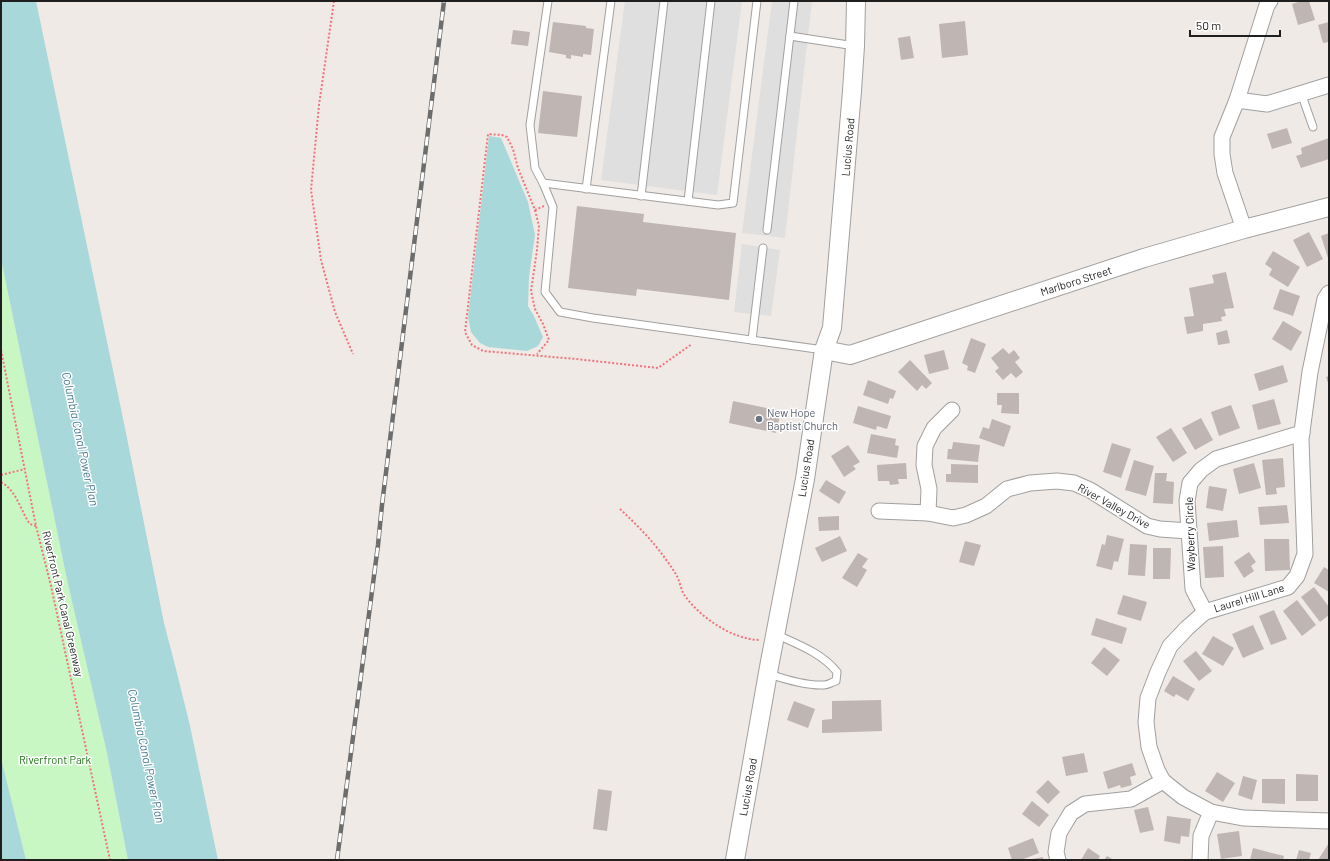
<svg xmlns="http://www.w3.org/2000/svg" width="1330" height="861" font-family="Barlow,sans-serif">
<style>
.park{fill:#c9f7c4}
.parking{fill:#dfdfdf}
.water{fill:#a8d8da}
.building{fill:#bfb5b2}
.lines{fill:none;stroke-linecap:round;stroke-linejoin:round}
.service-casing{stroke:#a0a0a0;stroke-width:9}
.minor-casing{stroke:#a0a0a0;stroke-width:17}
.tertiary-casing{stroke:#a0a0a0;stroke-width:20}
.path{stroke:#f3727c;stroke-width:2;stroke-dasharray:2 2;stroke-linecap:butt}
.service{stroke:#fff;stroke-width:7}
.minor{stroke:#fff;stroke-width:15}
.tertiary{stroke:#fff;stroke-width:18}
.rail-casing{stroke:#6d6d6d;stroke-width:4.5}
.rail{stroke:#fff;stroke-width:3;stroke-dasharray:9;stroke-linecap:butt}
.worship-dot{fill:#6b7280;stroke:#fff;stroke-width:1.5}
.labels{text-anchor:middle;stroke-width:3;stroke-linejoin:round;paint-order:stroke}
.street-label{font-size:11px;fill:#1f1f1f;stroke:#fff}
.worship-label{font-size:11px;fill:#5b616d;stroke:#fff;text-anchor:start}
.park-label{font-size:11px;fill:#1b7811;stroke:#fff}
.water-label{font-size:12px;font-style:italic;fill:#467a93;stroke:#fff}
</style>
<rect width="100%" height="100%" fill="#efeae5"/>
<!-- park -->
<polygon class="park" points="1,259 68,584 107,753 128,860 26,860 1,758"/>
<!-- parking -->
<g class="parking">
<polygon points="625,1 742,1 717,195 601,180"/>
<polygon points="772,1 812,1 785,238 742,233"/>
<polygon points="742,244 780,250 771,316 734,312"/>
</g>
<!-- water -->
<g class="water">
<polygon points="1,1 36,1 125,428 164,623 176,669 190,726 218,860 128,860 107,753 68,584 1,259"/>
<polygon points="489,136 501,138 528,202 535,235 529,277 528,306 534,316 543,337 538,346 527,351 488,347 480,343 471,332 468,317"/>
<polygon points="1,758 26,860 1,860"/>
</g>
<!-- building -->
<g class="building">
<polygon points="1301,1 1309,1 1315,20 1298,25 1292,4"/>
<polygon points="965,21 968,55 942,58 939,24"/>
<polygon points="553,22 586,26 586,28 594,29 591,55 583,54 583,57 571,55 571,59 566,58 566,55 549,52"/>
<polygon points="1329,22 1329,42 1323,43 1318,25"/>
<polygon points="513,30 530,32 528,46 511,44"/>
<polygon points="910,36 914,58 901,60 898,38"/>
<polygon points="543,91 582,96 577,137 538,133"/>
<polygon points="1287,128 1292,143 1272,149 1267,134"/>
<polygon points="1329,138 1329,159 1301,168 1296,156 1302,154 1301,148"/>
<polygon points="577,206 644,214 643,222 736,233 729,300 637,289 636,296 568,288"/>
<polygon points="1309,232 1323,259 1307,267 1293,240"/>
<polygon points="1329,233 1329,261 1321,236"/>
<polygon points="1273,251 1300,267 1288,287 1269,275 1272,269 1265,264"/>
<polygon points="1226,272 1234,308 1224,309 1226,316 1221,317 1222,321 1203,324 1203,331 1187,334 1184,317 1194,316 1189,288 1214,283 1212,275"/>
<polygon points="1280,289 1300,296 1293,316 1273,309"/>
<polygon points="1283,321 1302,332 1291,351 1272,339"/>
<polygon points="1227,330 1230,343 1218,345 1216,333"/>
<polygon points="971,338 986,344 975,373 967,370 968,366 962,363"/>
<polygon points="1003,348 1009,354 1014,350 1020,358 1015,362 1023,372 1016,378 1011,373 1003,380 995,371 999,368 991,358"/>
<polygon points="944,350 949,369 929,374 924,355"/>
<polygon points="910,360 932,383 926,389 922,385 917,391 898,372"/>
<polygon points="1283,365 1288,382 1259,391 1254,374"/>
<polygon points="1329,376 1329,386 1326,377"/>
<polygon points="868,380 896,391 893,399 890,398 888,404 863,395"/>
<polygon points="997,393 1019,393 1019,414 1001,413 1002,405 997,405"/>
<polygon points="1274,399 1281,424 1258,430 1252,405"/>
<polygon points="733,401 781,411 776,433 729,423"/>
<polygon points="1231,405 1240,428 1219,436 1211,412"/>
<polygon points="858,406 891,416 887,429 877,426 876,430 853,423"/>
<polygon points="1201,418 1213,440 1195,450 1182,428"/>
<polygon points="992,419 1011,426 1004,447 979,438 983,427 989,429"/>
<polygon points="1171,428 1187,453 1173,462 1156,437"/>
<polygon points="871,434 896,439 895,445 899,446 897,458 867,453"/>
<polygon points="953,442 980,445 978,462 947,459 948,449 952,449"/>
<polygon points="1112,443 1131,449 1121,478 1103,472"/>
<polygon points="848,445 860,462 853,466 856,469 844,477 831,456"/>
<polygon points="1283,458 1285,487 1276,488 1277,494 1266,495 1262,460"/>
<polygon points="1134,460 1154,466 1146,496 1125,490"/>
<polygon points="906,463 907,479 898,479 899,484 890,485 889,481 878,481 877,465"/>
<polygon points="1254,463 1261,488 1239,494 1233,469"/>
<polygon points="951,464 978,465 978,483 946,482 946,474 951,474"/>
<polygon points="1155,473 1167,473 1166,481 1174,482 1173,504 1153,503"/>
<polygon points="826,480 846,492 839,504 819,491"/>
<polygon points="1209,486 1227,489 1223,511 1206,508"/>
<polygon points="1287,505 1289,523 1260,525 1258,507"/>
<polygon points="839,516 839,530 819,531 818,517"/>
<polygon points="1237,520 1239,537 1209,541 1207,523"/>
<polygon points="1107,535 1124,539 1118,562 1114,561 1112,570 1096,566 1102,544 1105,545"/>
<polygon points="840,536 847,551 822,562 815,548"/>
<polygon points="1264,539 1289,539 1290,570 1265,571"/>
<polygon points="965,541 981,545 974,566 959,562"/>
<polygon points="1130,544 1147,545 1145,576 1128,575"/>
<polygon points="1223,546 1224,577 1205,578 1203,547"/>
<polygon points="1153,548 1171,548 1170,579 1153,579"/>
<polygon points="1249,552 1256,562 1251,566 1254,571 1244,578 1234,562"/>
<polygon points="858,553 868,559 862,567 867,570 857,587 842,578"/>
<polygon points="1324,567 1329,570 1329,592 1314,583"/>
<polygon points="1314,587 1329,607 1329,615 1320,622 1301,597"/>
<polygon points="1123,595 1147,602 1141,621 1117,614"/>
<polygon points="1297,600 1316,625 1302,636 1283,611"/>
<polygon points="1274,610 1287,639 1271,645 1259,616"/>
<polygon points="1096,618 1127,628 1122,644 1091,635"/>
<polygon points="1253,625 1264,649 1243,658 1232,634"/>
<polygon points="1213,636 1234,648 1223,666 1202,654"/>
<polygon points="1104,647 1120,660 1107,676 1091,663"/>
<polygon points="1196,651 1212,671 1199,681 1183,661"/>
<polygon points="1173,676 1195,689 1188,701 1176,694 1174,697 1164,691"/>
<polygon points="881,700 882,731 822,733 822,720 832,719 832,701"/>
<polygon points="794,701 815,709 808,728 787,720"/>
<polygon points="1084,753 1088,772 1066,776 1062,757"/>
<polygon points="1132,763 1136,775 1130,777 1132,785 1121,788 1120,785 1108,789 1103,772"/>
<polygon points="1217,772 1235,783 1223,802 1205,791"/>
<polygon points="1296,774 1318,775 1318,801 1296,801"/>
<polygon points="1243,776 1257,780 1252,800 1238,795"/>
<polygon points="1262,779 1285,779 1285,804 1262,803"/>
<polygon points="1048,780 1060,792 1048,804 1036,792"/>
<polygon points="598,789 612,791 607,831 593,829"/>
<polygon points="1032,801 1049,815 1039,827 1022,814"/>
<polygon points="1148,807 1154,830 1140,833 1134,810"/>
<polygon points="1167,816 1191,819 1189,837 1181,836 1180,844 1164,841"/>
<polygon points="1239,831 1242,856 1221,859 1217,834"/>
<polygon points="1033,838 1039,853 1021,860 1012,860 1008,848"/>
<polygon points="1329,843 1329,860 1318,860"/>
<polygon points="1088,848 1100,856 1098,860 1081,860"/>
<polygon points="1253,848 1284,856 1283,860 1250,860"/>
<polygon points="1299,850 1311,853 1309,860 1296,860"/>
<polygon points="1107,856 1114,860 1104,860"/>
<polygon points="1043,857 1043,860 1032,860 1032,859"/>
</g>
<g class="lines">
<!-- service casing -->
<g class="service-casing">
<g id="service">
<polyline points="548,1 530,125 535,168 543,183 553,207 545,292 560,312 593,318 824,350"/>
<polyline points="790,36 855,46"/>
<polyline points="1301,93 1313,127"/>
<polyline points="543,183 718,205 733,203 757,1"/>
<polyline points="586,189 611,1"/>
<polyline points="641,196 664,1"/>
<polyline points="688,201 711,1"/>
<polyline points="767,230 794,1"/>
<polyline points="752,340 763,248"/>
<path d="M769 674C784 679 807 686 824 685 828 685 832 682 836 681L837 672C822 653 797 644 775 634"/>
</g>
</g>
<!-- minor casing -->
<g class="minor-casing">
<g id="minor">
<polyline points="1237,100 1267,104 1329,85"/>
<polyline points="1244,229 1225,173 1222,154 1222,137 1237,100 1267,5 1270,1"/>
<polyline points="1329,293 1325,299 1310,372 1301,439 1305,554 1297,576 1288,587 1205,612 1187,628 1170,646 1158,672 1148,698 1146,722 1149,747 1157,770 1163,781 1183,797 1211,812 1243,818 1329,821"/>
<polyline points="879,511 928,513 953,518 966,515 986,506 1007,489 1030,483 1057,481 1074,483 1090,490 1147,526 1160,529 1189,531"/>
<polyline points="928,513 929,489 924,465 925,446 934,428 952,410"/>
<polyline points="1205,612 1193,589 1187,501 1190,483 1201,470 1216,459 1302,433"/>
<polyline points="1058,860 1056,852 1059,833 1071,813 1085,804 1131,799 1163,781"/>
<polyline points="1200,860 1201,836 1211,812"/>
</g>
</g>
<!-- tertiary casing -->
<g class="tertiary-casing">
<g id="tertiary">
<polyline points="824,350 850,355 1144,258 1244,229 1329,207"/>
<polyline points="735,860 769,667 805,479 824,350 832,328 852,91 855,46 856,1"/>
</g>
</g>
<!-- path -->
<g class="path">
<polyline points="334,1 319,105 311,190 321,260 335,312 353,354"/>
<polyline points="544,206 535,210 518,168 513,149 507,137 502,135 488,134 465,332 472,345 483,351 576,359 658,368 692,344"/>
<polyline points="535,210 539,226 537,250 531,291 535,309 543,324 549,340 537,354"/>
<polyline points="1,350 36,526 51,586 110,860"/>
<polyline points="1,475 25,469"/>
<path d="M1 482C17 491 20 510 30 524L36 526"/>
<path d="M620 509C637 525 654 542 667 561 671 566 674 571 677 576 680 582 681 591 685 596 701 618 732 639 759 640"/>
</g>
<!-- service -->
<use href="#service" class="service"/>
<!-- minor -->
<use href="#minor" class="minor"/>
<!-- tertiary -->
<use href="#tertiary" class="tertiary"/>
<!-- rail casing -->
<g class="rail-casing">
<polyline id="rail" points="337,860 378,545 382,505 444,1"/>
</g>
<!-- rail -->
<use href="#rail" class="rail"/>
</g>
<!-- markers -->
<circle class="worship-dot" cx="759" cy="419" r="4"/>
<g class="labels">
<!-- street labels -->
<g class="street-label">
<text transform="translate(848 147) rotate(-85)" y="4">Lucius Road</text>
<text transform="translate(1076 281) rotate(-18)" y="4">Marlboro Street</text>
<text transform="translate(806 468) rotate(-81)" y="4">Lucius Road</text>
<text transform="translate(1114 506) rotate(29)" y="4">River Valley Drive</text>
<text transform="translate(1190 534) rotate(-92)" y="4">Wayberry Circle</text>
<text transform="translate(1249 598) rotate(-17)" y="4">Laurel Hill Lane</text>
<text transform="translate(63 604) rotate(77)" y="4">Riverfront Park Canal Greenway</text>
<text transform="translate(748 787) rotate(-80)" y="4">Lucius Road</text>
</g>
<!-- worship labels -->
<g class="worship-label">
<text x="767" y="417">New Hope<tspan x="767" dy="13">Baptist Church</tspan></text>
</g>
<!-- park labels -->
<g class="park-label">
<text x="55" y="764">Riverfront Park</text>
</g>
<!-- water labels -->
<g class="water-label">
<text transform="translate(80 439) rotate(78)" y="4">Columbia Canal Power Plan</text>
<text transform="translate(146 756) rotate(78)" y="4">Columbia Canal Power Plan</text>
</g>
</g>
<!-- border -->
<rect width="1330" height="861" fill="none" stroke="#1f1f1f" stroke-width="4"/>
<!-- scale -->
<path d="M1190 30v6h90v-6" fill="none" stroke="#1f1f1f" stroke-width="2"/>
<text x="1196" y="30" font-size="12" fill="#1f1f1f" stroke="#ffffff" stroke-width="3" paint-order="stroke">50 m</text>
</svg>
